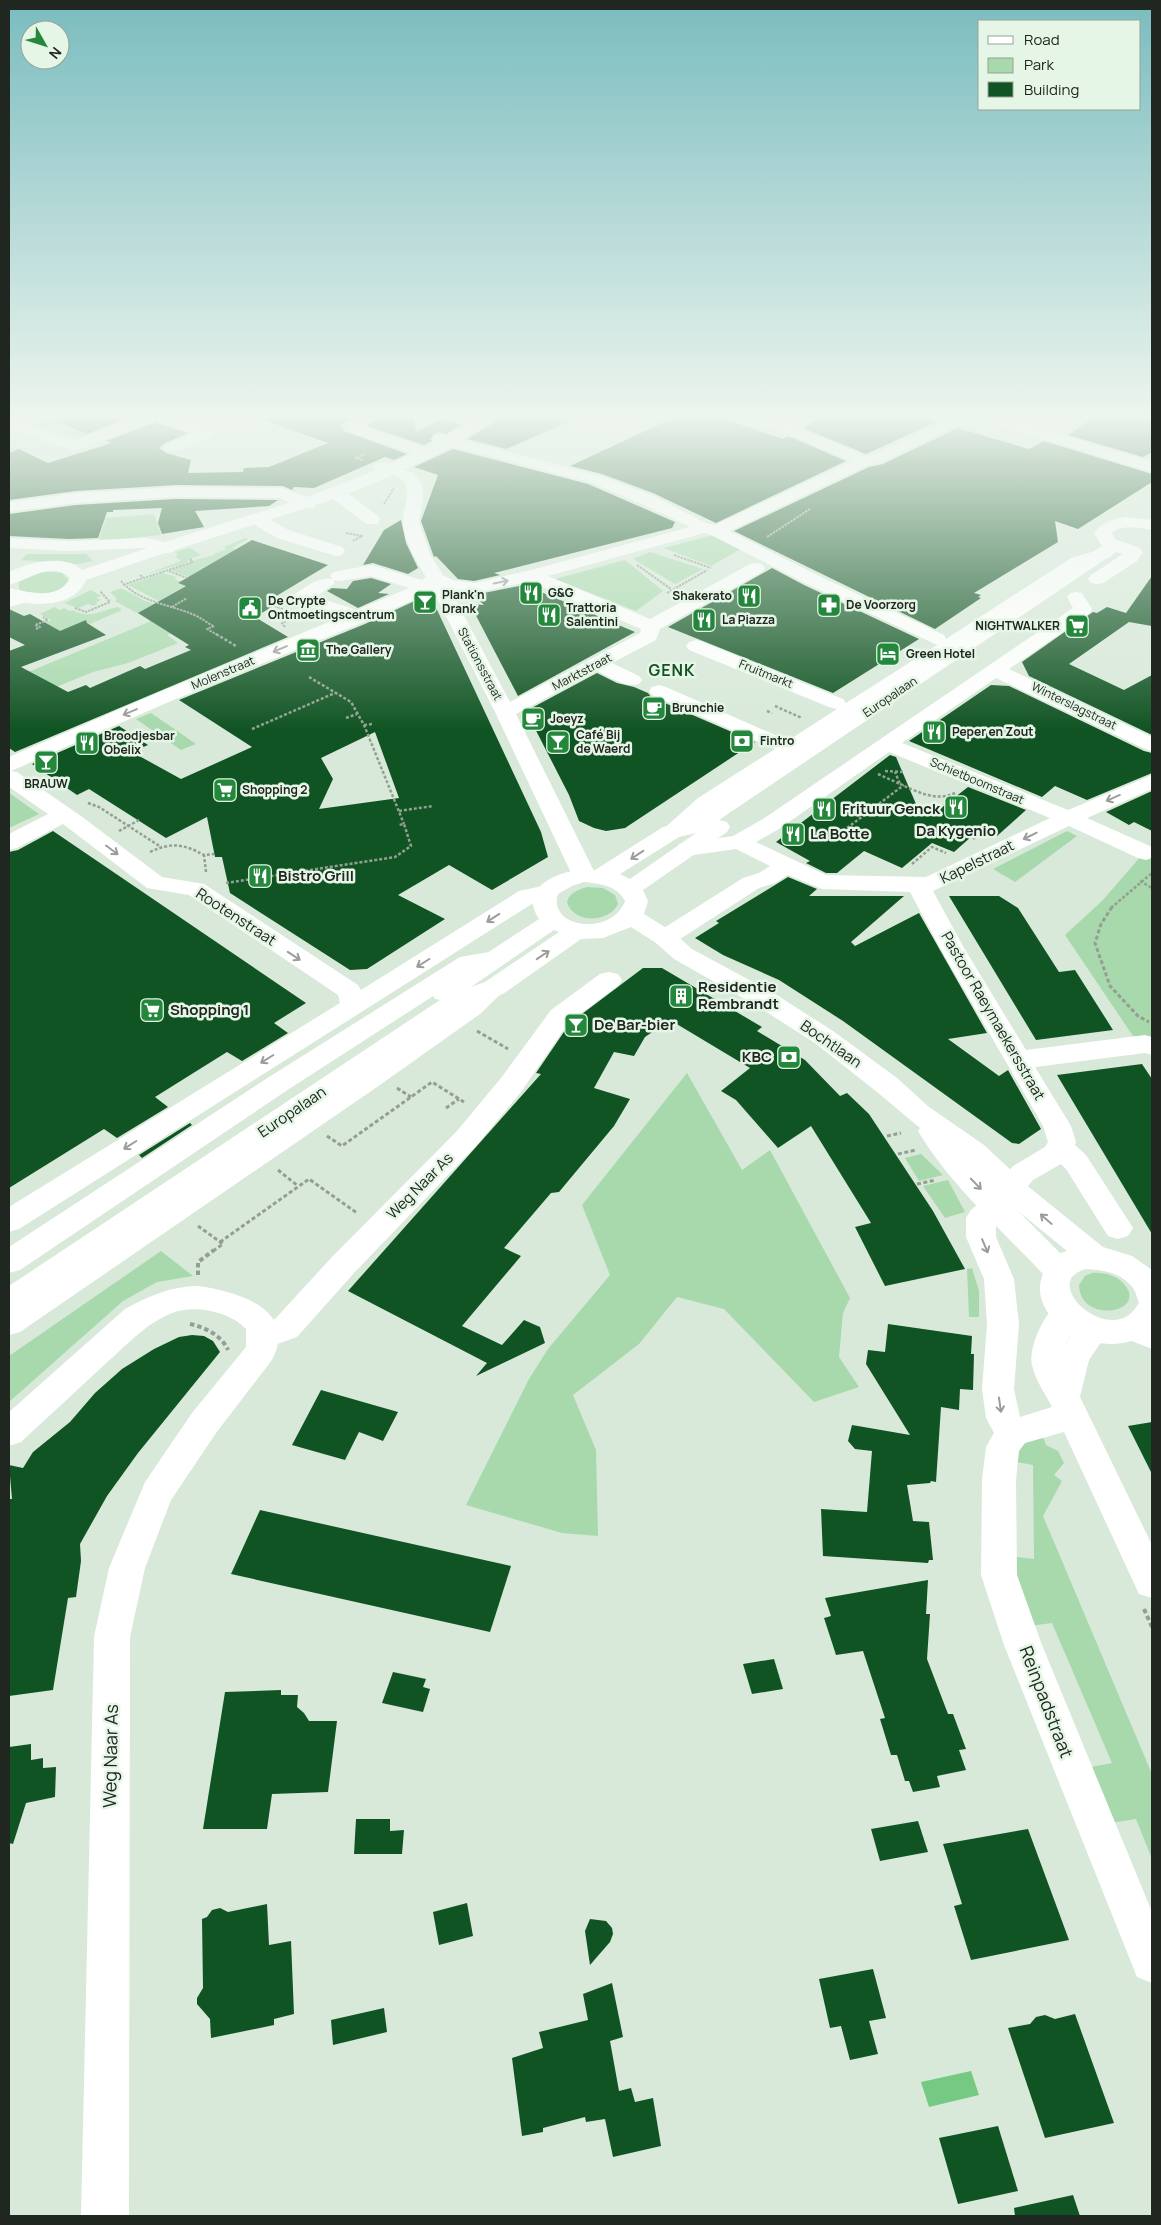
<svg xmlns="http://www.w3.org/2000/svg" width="1161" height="2225" font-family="Manrope,sans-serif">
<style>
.green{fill:#a7d9ac}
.water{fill:#76c982}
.building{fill:#115423;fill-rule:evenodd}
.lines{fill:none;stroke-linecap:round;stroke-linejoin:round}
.path-far3{stroke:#929f93;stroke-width:2;stroke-dasharray:2.5 1;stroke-linecap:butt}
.path-far2{stroke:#929f93;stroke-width:2.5;stroke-dasharray:3 2;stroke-linecap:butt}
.path-far1{stroke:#929f93;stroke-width:3;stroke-dasharray:4 2.5;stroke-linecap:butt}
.path{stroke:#929f93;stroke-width:4;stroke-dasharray:4.5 3;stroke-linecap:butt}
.minor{fill:#fff;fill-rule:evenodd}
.major{fill:#fff;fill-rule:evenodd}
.oneway{stroke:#9b9d9b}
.labels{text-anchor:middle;stroke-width:5;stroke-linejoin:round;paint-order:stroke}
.far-poi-label{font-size:12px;font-weight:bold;fill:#202620;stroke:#e5f6e6;text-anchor:start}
.far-street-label{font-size:12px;fill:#202620;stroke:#e5f6e6}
.poi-label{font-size:15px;font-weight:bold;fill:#202620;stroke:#e5f6e6;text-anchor:start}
.street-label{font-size:15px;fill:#202620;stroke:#e5f6e6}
.far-district-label{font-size:16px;font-weight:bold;letter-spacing:1px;fill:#145323;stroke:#e5f6e6}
.near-street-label{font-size:18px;fill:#202620;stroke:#e5f6e6}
</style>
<rect width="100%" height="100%" fill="#d8e9d9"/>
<!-- green -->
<g class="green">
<polygon points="44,419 49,420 88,435 75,438 32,425"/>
<polygon points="154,514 161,535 98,541 106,518"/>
<polygon points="713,535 741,549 711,566 664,548"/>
<polygon points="245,538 248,539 232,548 246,552 189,577 171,570 195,562 194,560 215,555 213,554 227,549 224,547"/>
<polygon points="190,548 201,555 187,560 189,562 144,575 181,561 175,556 178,555 175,552"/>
<polygon points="650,552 703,569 675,584 633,559"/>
<polygon points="27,554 86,554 93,561 78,564 21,560"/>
<polygon points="625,560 663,591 636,611 555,579"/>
<path d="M38 572H55L62 573 68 579V582C58 595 32 598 19 589V581Z"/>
<polygon points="163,573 177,577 174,579 180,581 177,584 186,585 159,601 128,585"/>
<polygon points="121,588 145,601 191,616 193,624 167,635 178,643 128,663 93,672 9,706 9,680 149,622 150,620 115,601 117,599 110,592"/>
<polygon points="91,590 101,596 96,598 101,600 96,603 98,604 93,606 88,604 78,608 64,603"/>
<path d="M55 607 59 610 64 608 70 611 73 610C90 620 100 610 118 607L122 610 90 624 86 622 50 636 40 625 51 620 40 614Z"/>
<polygon points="151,713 196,744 181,750 136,719"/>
<polygon points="9,793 39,814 9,828"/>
<polygon points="1067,831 1077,836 1015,882 993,869"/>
<polygon points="1149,852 1152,852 1152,1040 1141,1037 1135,1039 1065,935 1102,901 1142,855"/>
<path d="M587 887 603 888 615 895 618 904C609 923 573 924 567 902 570 892 578 890 587 887Z"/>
<polygon points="687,1073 742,1170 770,1150 850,1298 843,1313 839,1357 859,1387 814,1402 724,1309 677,1297 639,1344 573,1395 596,1450 598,1536 562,1533 466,1505 529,1379 548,1349 610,1275 582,1205"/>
<polygon points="921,1154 943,1175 919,1181 905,1158"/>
<polygon points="948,1180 965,1212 945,1218 923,1186"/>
<polygon points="161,1251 193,1276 157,1282 123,1301 9,1402 9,1356"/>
<polygon points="972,1268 979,1291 979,1317 969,1317 967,1269"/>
<path d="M1092 1273C1104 1272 1116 1275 1124 1284 1149 1313 1080 1325 1079 1285L1085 1276Z"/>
<polygon points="1043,1437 1046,1445 1058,1451 1064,1463 1054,1475 1062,1481 1043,1516 1152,1774 1152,1859 1136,1819 1110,1823 1086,1768 1112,1763 1052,1623 1029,1626 1011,1556 1034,1559 1033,1465 1011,1461 1023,1440"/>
</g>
<!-- water -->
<polygon class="water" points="971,2071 979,2095 929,2107 921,2082"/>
<!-- building -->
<g class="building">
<polygon points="52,418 127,418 87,434 52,420"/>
<polygon points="268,418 352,418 341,425 344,431 407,454 394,460 385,457 314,488 294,487 292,490 283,486 176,485 76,491 9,500 9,453 19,449 48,463 112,443 106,441 153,423 155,420 157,423 188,433 165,443 159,448 166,453 191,460 188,473 243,472 244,468 269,467 328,443 267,421"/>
<polygon points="378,418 414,418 416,432 442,419 461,425 446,434 440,432 434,434 430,439 432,441 424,445 367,426"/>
<polygon points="497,418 577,418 506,449 467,439 492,424"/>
<polygon points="673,418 721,418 783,439 788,436 846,461 716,523 653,493 602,474 570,466"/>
<polygon points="820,418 928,418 938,421 866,454 803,428"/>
<polygon points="1092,418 1152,418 1152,452 1143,457 1068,435"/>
<polygon points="958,428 1029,449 1044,441 1152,474 1152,482 1078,529 1055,521 1058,542 974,593 981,595 978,597 981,598 935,629 734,531 869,467 883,464"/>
<polygon points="453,449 588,484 675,522 672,528 494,573 500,575 474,581 458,579 436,556 434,557 421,521 438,475 414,467"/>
<polygon points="176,499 278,500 269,506 195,511 204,527 162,534 158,523 162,508 113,510 113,512 107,512 98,538 69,539 9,536 9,514 76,505"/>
<polygon points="401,520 406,543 418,568 408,574 373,563 363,565 384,530"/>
<polygon points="252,540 328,565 273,598 282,601 255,617 288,637 15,752 9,748 9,651 25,645 9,637 9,609 24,616 30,614 60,631 86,620 87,623 106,635 21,667 68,692 86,685 90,688 140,666 145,669 191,650 185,647 189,645 138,613 186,586 178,583"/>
<polygon points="772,568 804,585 919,639 833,693 668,627"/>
<polygon points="1152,576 1152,626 1129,622 1069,664 1124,690 1152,675 1152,735 1029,676 1022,662 1093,612 1097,613 1107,607 1126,613"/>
<polygon points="371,578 391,584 378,593 389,594 358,608 327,591 332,588 347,589 353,581"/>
<polygon points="524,585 558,599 635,632 518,696 470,604 484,605 474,595"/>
<path d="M421 598 432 599 541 832 548 857 492 890 449 865 398 895 445 919 367 969 350 970 230 893 222 857H215L207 817 166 838 89 789 77 795 32 764 119 726 148 745 132 752 181 779 252 747 179 700 365 624ZM375 732 399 798 319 809 333 779 321 758Z"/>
<polygon points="597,673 617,683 634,687 648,693 651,697 755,742 625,828 606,831 594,828 579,821 569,795 526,711"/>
<polygon points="991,685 1009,686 1144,751 1152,753 1152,773 1087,800 1055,786 1042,797 909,741"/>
<polygon points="890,755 896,757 916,804 936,812 968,787 1026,810 997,836 980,829 954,852 932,843 902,868 864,851 837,873 826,873 806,863 810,861 776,842"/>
<polygon points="1152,791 1152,831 1134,822 1129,825 1106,812"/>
<polygon points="53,831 306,1003 274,1023 288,1033 242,1061 227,1052 155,1097 168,1107 117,1138 104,1129 9,1188 9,852 18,850"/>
<polygon points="788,877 817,889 809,896 904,896 851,942 855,946 919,913 987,1033 948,1039 999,1076 1008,1070 1041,1129 1019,1144 1012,1143 843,1021 779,980 723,955 695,938 719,923 716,921"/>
<polygon points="949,896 999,896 1018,908 1059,972 1075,970 1113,1030 1036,1040"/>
<polygon points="643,968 662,968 762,1027 757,1031 805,1060 840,1096 847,1093 869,1114 933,1211 965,1269 885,1286 855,1227 871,1223 811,1126 778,1148 736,1100 721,1091 750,1068 670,1020 645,1037 634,1056 614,1052 594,1088 630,1099 614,1126 559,1192 551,1193 504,1248 521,1256 462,1326 502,1345 524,1320 540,1327 545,1343 476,1376 487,1363 348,1291 541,1074 536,1073 570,1023"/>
<polygon points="1142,1064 1152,1079 1152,1234 1057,1075"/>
<polygon points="190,1123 192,1125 142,1158 139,1155"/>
<polygon points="888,1324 972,1336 971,1354 974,1354 973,1390 960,1389 959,1410 941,1407 936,1482 931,1481 930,1483 907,1485 913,1521 929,1522 933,1560 929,1560 928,1563 823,1556 821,1509 867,1512 872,1451 855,1449 848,1441 852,1425 910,1435 866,1364 868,1350 885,1352"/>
<polygon points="192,1335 204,1336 213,1341 220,1352 138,1453 107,1496 80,1544 81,1561 76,1597 68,1598 53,1690 9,1696 9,1499 12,1499 9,1465 23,1468 33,1452 70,1422 95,1393 122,1369 154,1349 179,1337"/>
<polygon points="321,1390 398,1412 383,1441 359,1432 345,1460 292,1445"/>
<polygon points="1152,1422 1152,1474 1128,1426"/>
<polygon points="260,1510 511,1566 490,1632 231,1574"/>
<polygon points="928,1580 926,1614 930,1614 927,1659 948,1714 953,1714 966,1749 959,1750 966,1770 937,1776 940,1787 913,1792 909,1781 905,1781 897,1755 891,1755 880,1719 885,1718 863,1651 836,1655 824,1618 831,1616 825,1598"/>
<polygon points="774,1659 783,1689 752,1694 743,1664"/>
<polygon points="393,1672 426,1679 423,1687 430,1689 423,1712 382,1703"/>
<polygon points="281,1690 281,1695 298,1695 297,1707 304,1713 309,1721 337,1721 328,1792 272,1794 267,1829 203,1829 225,1692"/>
<polygon points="31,1744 31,1760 43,1758 43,1768 56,1767 55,1797 26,1803 13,1844 9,1843 9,1747"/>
<polygon points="356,1819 390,1819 390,1831 404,1830 402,1854 354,1854"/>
<polygon points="918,1821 928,1852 880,1861 871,1829"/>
<polygon points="1028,1829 1069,1940 971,1960 954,1906 962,1904 943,1844"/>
<polygon points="467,1903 473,1936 439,1945 433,1912"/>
<polygon points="267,1904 269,1945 291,1941 294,2014 274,2019 274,2025 211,2038 210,2019 197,2004 197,1998 203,1988 202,1919 207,1917 212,1910 220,1908 228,1912"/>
<polygon points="590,1919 606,1921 612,1928 613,1934 610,1942 590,1965 585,1931"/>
<polygon points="873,1969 886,2018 869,2021 878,2054 850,2060 841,2026 830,2028 819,1979"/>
<polygon points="612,1983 623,2037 610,2041 619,2091 631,2088 635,2102 653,2098 661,2146 613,2157 605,2119 586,2122 585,2117 543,2128 543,2132 522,2136 512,2058 543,2048 539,2032 588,2020 583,1994"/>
<polygon points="384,2008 387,2032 333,2045 331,2020"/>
<polygon points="1075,2014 1114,2123 1045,2138 1008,2028 1030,2024 1036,2017 1045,2015 1055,2019"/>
<polygon points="998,2126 1018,2191 958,2204 939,2138"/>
<polygon points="1073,2195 1080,2216 1015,2216 1014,2208"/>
</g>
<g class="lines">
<!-- path-far3 -->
<g class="path-far3">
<polyline points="1075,426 1086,418"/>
<polyline points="363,460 356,458 364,454"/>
<polyline points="384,504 394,488"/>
<polyline points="346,533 362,536 353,541"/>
<polyline points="767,537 810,509"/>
<polyline points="674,555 711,568"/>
<polyline points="637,565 671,589"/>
<polyline points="169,571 187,578"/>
<polyline points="140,575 144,578 193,562 190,560 192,559"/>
<path d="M121 581C139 602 168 604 192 614 200 617 206 622 213 626"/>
<polyline points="123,585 143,578"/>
<polyline points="667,593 707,570"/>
<polyline points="274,606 283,609"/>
<polyline points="172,607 187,598"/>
<polyline points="75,608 86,612 110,602 100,591"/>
<polyline points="214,626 207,629 219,636"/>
<polyline points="285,627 282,623 295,616"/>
<polyline points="36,629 40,627 35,625 48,620 43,617"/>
</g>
<!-- path-far2 -->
<g class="path-far2">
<polyline points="216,634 236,646"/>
<polyline points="309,677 351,702 364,725 404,824"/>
<polyline points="775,706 802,718"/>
<polyline points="767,711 772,713"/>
<polyline points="346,718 357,714"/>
<polyline points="364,725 373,724"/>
<polyline points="252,729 335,693"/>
<polyline points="885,771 904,772"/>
<polyline points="878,774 900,784 895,772"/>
<path d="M900 784C918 792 936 802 955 793"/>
<polyline points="88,803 99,807 161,847"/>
<polyline points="399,811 433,806"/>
<polyline points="119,831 139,820"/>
<polyline points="839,834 904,785"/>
<polyline points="973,839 981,833 987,835"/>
<path d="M150 852C171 842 184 844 204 855"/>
<polyline points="912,864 932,847 946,853"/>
<polyline points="206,872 204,855 214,854"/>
<polyline points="1140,881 1152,888"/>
<polyline points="226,883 395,857 411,846 404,824 399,825"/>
<polyline points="1111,908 1152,873"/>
</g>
<!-- path-far1 -->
<g class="path-far1">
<polyline points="1112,907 1101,924 1095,943 1110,986 1138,1016 1149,1022"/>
<polyline points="477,1031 508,1049"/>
<polyline points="397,1088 411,1097"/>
<polyline points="446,1108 459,1099"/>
<polyline points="327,1136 342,1146 432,1082 464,1102"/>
<polyline points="887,1136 901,1133"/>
<polyline points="898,1154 916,1150"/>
<polyline points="278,1170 298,1186"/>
<polyline points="917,1184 936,1180"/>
<polyline points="198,1226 223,1244 213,1251"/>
<polyline points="220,1242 309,1179 357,1213"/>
</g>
<!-- path -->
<g class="path">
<polyline points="198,1275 198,1262 214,1250"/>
<path d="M190 1324C205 1327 222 1336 228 1350"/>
<polyline points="1144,1609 1152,1627"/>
</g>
<!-- minor -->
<g class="minor">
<polygon points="133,418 154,418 152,421 74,451 9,429 9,419 74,441"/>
<polygon points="156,418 179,418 212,430 215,433 212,436 178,451 166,451 164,448 166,445 193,433 158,421"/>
<polygon points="356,418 376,418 363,426 423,447 425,450 423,453 417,455 345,430 342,427"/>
<polygon points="462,418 492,418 494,420 491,423 486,425 464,421"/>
<path d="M953 418H1004L1023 423 1152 462V472L976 419 949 429 882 462 868 465 730 531 817 575 944 635 946 639 1071 558 1105 548 1111 549 1114 553 1111 557 1083 566 714 808C700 820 683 842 663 837L660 832 698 798 775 749 652 695 649 691 652 687 659 685 666 687 784 739 786 742 837 709 829 707 689 650 686 646 689 642 696 640 703 642 843 699 846 703 937 645 805 583 711 535 704 533 548 576 650 619 750 564 756 563 762 564 765 568 762 572 660 629 656 640 612 663 639 676 642 680 639 684C625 688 610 677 597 671L516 714 596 875 592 880 584 882 576 880 572 875 495 712 432 589 418 598 364 622 164 704 11 771 17 772 81 816 162 877 204 884 358 985 361 990 519 891 547 885 555 887 559 892 555 897 535 902 19 1229 9 1232V1207L340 1003 338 995 189 895 147 888 63 824 17 848 9 850V834L48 814 9 787V757L150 696 341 617 295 602 292 598 295 594C306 587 319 576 332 579L330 576 333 572 372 565 422 580 426 577C417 562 402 538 403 520 403 509 410 497 406 485 403 476 384 473 375 469L373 466 375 463H387L413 473 422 484 423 500 419 521 430 554 443 575 453 580 474 583 531 570 690 527 640 503 589 482 435 442 432 439 435 436 440 434 601 476 652 495 706 523 715 525 851 461 772 427 769 424 772 421H782L866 456 872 455 939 423ZM371 576 409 588 357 610 316 597 335 583 333 580 339 581ZM532 581 535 584 641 629 640 633 510 702 451 591 474 593Z"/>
<polygon points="176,487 283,488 314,500 316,504 314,508 302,508 280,498 176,497 76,503 9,512 9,502 76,493"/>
<polygon points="335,489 349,494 378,516 380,520 378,524 366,524 327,494 329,491"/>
<polygon points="258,514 289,530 342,547 345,551 342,555 336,556 277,538 252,523 250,519 252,515"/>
<polygon points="9,538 69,541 146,538 173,544 176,548 173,552 167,553 146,548 69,551 9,548"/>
<path d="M1076 592 1082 593 1092 609 1090 613 1009 669 1152 737V751L1145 749 996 678 902 743 1068 810 1152 775V789L1087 818 1152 847V858L1146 860 1138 858 1069 826 933 891 964 948 1026 1050 1145 1035 1152 1037V1055L1145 1053 1035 1067 1071 1126 1076 1142 1075 1145 1086 1155 1133 1228 1128 1236 1118 1239 1108 1236 1066 1169 1061 1164 1033 1180 1006 1213 996 1222V1237L1014 1279 1019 1324 1014 1389 1020 1417 1052 1407C1045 1393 1035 1380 1032 1365 1028 1350 1043 1315 1056 1306 1063 1300 1071 1303 1078 1305L1083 1314 1064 1346C1074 1328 1082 1313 1105 1320L1110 1329 1089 1360 1080 1397 1152 1545V1598L1139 1594 1064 1432 1025 1443 1019 1451 1016 1480 1017 1575 1042 1645 1152 1912V1983L1137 1977 1004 1645 981 1575 982 1480 986 1447 994 1433 986 1418 982 1389 987 1324 984 1279 966 1237V1218L971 1210 986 1197 1013 1166 1045 1147 1048 1142 1043 1126 940 948 910 892 822 889 788 875 775 883 759 888 674 943 665 946 656 943 653 938 656 933 743 878 759 873 770 866 736 849 687 856 679 854 676 849 679 844 733 836 763 819 1073 608 1067 597 1070 593ZM889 752 1050 818 926 877 826 875 756 842 779 829Z"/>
<polygon points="22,593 28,594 31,598 28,602 9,607 9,596"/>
<polygon points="495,951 504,954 507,959 504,964 475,969 289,1089 20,1270 9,1273 9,1247 269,1077 460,957"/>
<polygon points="609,972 618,974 622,980 618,986 569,1022 521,1092 477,1145 354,1273 297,1337 263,1349 252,1345 247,1336 252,1327 275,1319 332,1257 457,1131 501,1078 551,1010 600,974"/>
<polygon points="494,980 503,982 507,988 480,1014 377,1087 20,1332 9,1335 9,1307 357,1075 462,1002 485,982"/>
<polygon points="1135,1317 1152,1323 1152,1349 1124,1338 1119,1329 1124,1320"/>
</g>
<!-- major -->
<g class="major">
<path d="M477 418H495L454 446 371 485 328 501 153 557 86 580C74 608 33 607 9 599V588C28 592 59 601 70 578 52 560 27 581 9 585V572C28 563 64 553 82 570 116 559 149 547 183 536 287 504 383 476 477 418Z"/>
<path d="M738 418H806C795 432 749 432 738 418Z"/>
<path d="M1126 517 1152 520V530C1139 528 1123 524 1112 533L1115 539 1140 548 1143 552 1137 561 1103 583 1097 584 1091 583 1088 579 1091 575 1123 554 1116 552 719 820 727 822 730 827 727 832 643 890 648 901 644 914 674 933 692 949 775 994 833 1031 897 1078 929 1107 984 1145 1030 1188 1103 1247 1132 1256 1152 1270V1332C1139 1339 1127 1344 1111 1344 1077 1344 1027 1313 1043 1274 1001 1229 949 1184 918 1131L920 1128 877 1092 815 1043 757 1006 674 959 656 943 631 927 603 938 581 939 503 994 468 1005 20 1311 9 1314V1286L440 1000 435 999 431 993 435 987 539 919C515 884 569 866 595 870L663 827 688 821 1102 546 1094 533C1102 522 1112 519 1126 517ZM696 833 630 879 620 874 679 837ZM584 882C600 884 617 885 625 901 612 937 547 928 558 894L572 886ZM554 930 559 932 485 982 471 987ZM1018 1211 1067 1251 1060 1253ZM1087 1269C1104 1270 1122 1273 1133 1288 1136 1292 1137 1298 1139 1303 1136 1307 1133 1312 1129 1315 1097 1337 1041 1279 1087 1269Z"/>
<path d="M198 1286C236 1291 299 1309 272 1360L216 1433 171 1500 145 1568 130 1637 129 2216H81L94 1637 109 1568 145 1482 192 1413 246 1347V1329C230 1312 197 1305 175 1312 146 1322 124 1348 102 1367 75 1392 48 1417 21 1442L9 1446V1412L125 1309C147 1297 171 1286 198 1286Z"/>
</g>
</g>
<!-- one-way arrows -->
<defs><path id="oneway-shaft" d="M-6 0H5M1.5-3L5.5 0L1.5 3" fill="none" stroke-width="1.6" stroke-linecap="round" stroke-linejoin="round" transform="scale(1.25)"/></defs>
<g class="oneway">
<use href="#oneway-shaft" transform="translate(501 582) rotate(-12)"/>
<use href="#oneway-shaft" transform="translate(280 649) rotate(157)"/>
<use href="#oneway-shaft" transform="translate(130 712) rotate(157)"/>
<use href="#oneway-shaft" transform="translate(1113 798) rotate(156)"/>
<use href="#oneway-shaft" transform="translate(1030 836) rotate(154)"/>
<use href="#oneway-shaft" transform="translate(112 850) rotate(37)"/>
<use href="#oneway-shaft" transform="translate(637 855) rotate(147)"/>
<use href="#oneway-shaft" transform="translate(493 918) rotate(147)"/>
<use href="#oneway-shaft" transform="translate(543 955) rotate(-34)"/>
<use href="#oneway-shaft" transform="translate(294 956) rotate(33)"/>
<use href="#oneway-shaft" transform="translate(423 963) rotate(148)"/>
<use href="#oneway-shaft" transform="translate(267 1059) rotate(148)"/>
<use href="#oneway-shaft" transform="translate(130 1145) rotate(148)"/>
<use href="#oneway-shaft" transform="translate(976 1184) rotate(46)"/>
<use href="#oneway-shaft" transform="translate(1046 1219) rotate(-139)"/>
<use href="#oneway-shaft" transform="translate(985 1246) rotate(67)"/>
<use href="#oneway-shaft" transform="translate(1000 1405) rotate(82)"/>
</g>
<!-- sky -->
<linearGradient id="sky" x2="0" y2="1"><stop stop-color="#7abcbf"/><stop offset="0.57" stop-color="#edf5ee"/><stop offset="1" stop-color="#edf5ee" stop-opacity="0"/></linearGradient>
<rect width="1161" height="730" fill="url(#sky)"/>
<!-- icons -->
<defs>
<g id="restaurant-square" transform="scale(1.25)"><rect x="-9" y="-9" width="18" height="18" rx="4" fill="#23883c" stroke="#e5f6e6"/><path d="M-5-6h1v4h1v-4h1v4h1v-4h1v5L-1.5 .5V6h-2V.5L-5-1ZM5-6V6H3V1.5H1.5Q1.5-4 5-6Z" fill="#fff"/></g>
<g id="bar-square" transform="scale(1.25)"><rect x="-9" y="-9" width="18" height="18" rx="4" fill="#23883c" stroke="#e5f6e6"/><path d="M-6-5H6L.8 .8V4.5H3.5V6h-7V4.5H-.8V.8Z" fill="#fff"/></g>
<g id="pharmacy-square" transform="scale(1.25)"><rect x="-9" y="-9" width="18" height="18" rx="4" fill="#23883c" stroke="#e5f6e6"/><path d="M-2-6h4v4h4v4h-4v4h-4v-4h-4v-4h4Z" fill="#fff"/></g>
<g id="civic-square" transform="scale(1.25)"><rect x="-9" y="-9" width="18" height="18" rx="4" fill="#23883c" stroke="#e5f6e6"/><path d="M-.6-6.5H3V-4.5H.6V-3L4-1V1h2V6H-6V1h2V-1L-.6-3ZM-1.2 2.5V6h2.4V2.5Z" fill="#fff"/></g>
<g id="supermarket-square" transform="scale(1.25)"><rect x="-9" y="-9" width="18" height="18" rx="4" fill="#23883c" stroke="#e5f6e6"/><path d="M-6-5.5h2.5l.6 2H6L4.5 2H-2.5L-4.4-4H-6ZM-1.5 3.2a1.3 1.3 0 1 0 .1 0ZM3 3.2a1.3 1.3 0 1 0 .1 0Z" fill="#fff"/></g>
<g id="museum-square" transform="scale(1.25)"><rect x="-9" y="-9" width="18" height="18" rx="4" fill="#23883c" stroke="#e5f6e6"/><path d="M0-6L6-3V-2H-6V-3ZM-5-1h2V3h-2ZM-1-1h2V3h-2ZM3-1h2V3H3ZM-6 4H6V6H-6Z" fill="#fff"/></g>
<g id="hotel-square" transform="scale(1.25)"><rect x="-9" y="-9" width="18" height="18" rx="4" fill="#23883c" stroke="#e5f6e6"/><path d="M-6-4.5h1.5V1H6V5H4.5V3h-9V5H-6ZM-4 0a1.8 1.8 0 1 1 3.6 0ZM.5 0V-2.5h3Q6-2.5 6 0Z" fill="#fff"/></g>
<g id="cafe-square" transform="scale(1.25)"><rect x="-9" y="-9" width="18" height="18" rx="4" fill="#23883c" stroke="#e5f6e6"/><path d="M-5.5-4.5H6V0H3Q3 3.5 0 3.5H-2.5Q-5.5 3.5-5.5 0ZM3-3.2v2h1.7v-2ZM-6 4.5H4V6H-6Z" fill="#fff"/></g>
<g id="bank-square" transform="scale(1.25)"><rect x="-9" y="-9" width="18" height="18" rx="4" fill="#23883c" stroke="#e5f6e6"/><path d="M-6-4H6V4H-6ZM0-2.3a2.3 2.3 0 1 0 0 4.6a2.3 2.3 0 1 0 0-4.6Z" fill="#fff"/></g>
<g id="building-square" transform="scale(1.25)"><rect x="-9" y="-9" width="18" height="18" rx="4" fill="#23883c" stroke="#e5f6e6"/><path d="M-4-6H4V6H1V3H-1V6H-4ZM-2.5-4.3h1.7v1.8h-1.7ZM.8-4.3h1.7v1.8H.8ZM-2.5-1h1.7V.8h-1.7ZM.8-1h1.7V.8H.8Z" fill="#fff"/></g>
</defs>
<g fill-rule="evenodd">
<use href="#restaurant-square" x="531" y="593"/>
<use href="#restaurant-square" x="749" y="596"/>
<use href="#bar-square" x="425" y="602"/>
<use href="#pharmacy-square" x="829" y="605"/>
<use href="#civic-square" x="250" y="608"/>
<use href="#restaurant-square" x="549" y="615"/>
<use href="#restaurant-square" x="704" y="620"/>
<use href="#supermarket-square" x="1077" y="626"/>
<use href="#museum-square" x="308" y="650"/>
<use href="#hotel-square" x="888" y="654"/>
<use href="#cafe-square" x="654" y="708"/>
<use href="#cafe-square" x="533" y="719"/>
<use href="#restaurant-square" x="934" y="732"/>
<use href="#bank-square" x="742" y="741"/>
<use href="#bar-square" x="558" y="742"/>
<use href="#restaurant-square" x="87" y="743"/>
<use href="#bar-square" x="46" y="762"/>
<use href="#supermarket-square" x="225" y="790"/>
<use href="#restaurant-square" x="956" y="807"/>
<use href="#restaurant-square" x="824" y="809"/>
<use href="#restaurant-square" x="793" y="834"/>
<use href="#restaurant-square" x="260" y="876"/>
<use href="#building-square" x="681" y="996"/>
<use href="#supermarket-square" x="152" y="1010"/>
<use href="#bar-square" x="576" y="1025"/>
<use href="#bank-square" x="789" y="1057"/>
</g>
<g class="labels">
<!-- far-poi labels -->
<g class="far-poi-label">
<text x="548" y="597">G&amp;G</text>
<text x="442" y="599">Plank'n<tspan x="442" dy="14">Drank</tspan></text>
<text x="732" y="600" text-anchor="end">Shakerato</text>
<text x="268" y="605">De Crypte<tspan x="268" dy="14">Ontmoetingscentrum</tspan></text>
<text x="846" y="609">De Voorzorg</text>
<text x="566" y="612">Trattoria<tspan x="566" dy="14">Salentini</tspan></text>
<text x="722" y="624">La Piazza</text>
<text x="1060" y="630" text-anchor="end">NIGHTWALKER</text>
<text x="326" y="654">The Gallery</text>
<text x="906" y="658">Green Hotel</text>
<text x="672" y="712">Brunchie</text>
<text x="550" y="723">Joeyz</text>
<text x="952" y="736">Peper en Zout</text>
<text x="576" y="739">Café Bij<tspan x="576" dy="14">de Waerd</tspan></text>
<text x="104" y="740">Broodjesbar<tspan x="104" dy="14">Obelix</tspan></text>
<text x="760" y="745">Fintro</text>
<text x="46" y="788" text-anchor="middle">BRAUW</text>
<text x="242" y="794">Shopping 2</text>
</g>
<!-- far-street labels -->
<g class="far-street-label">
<text transform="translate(480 664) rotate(62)" y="4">Stationsstraat</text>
<text transform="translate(582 672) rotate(-28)" y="4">Marktstraat</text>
<text transform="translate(223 673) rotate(-23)" y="4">Molenstraat</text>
<text transform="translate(766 674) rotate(22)" y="4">Fruitmarkt</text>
<text transform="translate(890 697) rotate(-34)" y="4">Europalaan</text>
<text transform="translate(1074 706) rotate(26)" y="4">Winterslagstraat</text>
<text transform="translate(977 781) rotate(23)" y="4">Schietboomstraat</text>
</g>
<!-- poi labels -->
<g class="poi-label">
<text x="842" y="814">Frituur Genck</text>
<text x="956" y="836" text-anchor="middle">Da Kygenio</text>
<text x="810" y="839">La Botte</text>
<text x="278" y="881">Bistro Grill</text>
<text x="698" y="992">Residentie<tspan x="698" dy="17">Rembrandt</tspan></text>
<text x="170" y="1015">Shopping 1</text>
<text x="594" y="1030">De Bar-bier</text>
<text x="772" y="1062" text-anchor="end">KBC</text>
</g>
<!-- street labels -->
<g class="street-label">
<text transform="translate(977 862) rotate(-26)" y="5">Kapelstraat</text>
<text transform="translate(236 917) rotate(33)" y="5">Rootenstraat</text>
<text transform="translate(993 1016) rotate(60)" y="5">Pastoor Raeymaekersstraat</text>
<text transform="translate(831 1044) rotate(35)" y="5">Bochtlaan</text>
<text transform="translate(292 1112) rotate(-34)" y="5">Europalaan</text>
<text transform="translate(420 1186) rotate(-45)" y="5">Weg Naar As</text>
</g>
<!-- far-district labels -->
<g class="far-district-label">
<text x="672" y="676">GENK</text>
</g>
<!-- near-street labels -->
<g class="near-street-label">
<text transform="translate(1046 1702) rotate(69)" y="6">Reinpadstraat</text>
<text transform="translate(111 1756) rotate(-89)" y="6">Weg Naar As</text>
</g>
</g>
<!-- border -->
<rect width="1161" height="2225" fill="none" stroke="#202620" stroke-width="20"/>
<!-- legend -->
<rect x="978" y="20" width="162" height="90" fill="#e5f6e6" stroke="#96a397"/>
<rect x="988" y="36" width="25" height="8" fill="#ffffff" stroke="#96a397"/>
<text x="1024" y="45" font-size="15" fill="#202620">Road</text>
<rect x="988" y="58" width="25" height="15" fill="#a7d9ac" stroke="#96a397"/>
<text x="1024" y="70" font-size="15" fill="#202620">Park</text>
<rect x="988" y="82" width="25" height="15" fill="#115423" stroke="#96a397"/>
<text x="1024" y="95" font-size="15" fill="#202620">Building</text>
<!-- north arrow -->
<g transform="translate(45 45) rotate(129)"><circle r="24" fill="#e5f6e6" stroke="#96a397"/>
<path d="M0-4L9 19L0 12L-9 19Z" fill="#23883c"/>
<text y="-8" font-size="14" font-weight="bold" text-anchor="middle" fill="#202620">N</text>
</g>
</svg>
